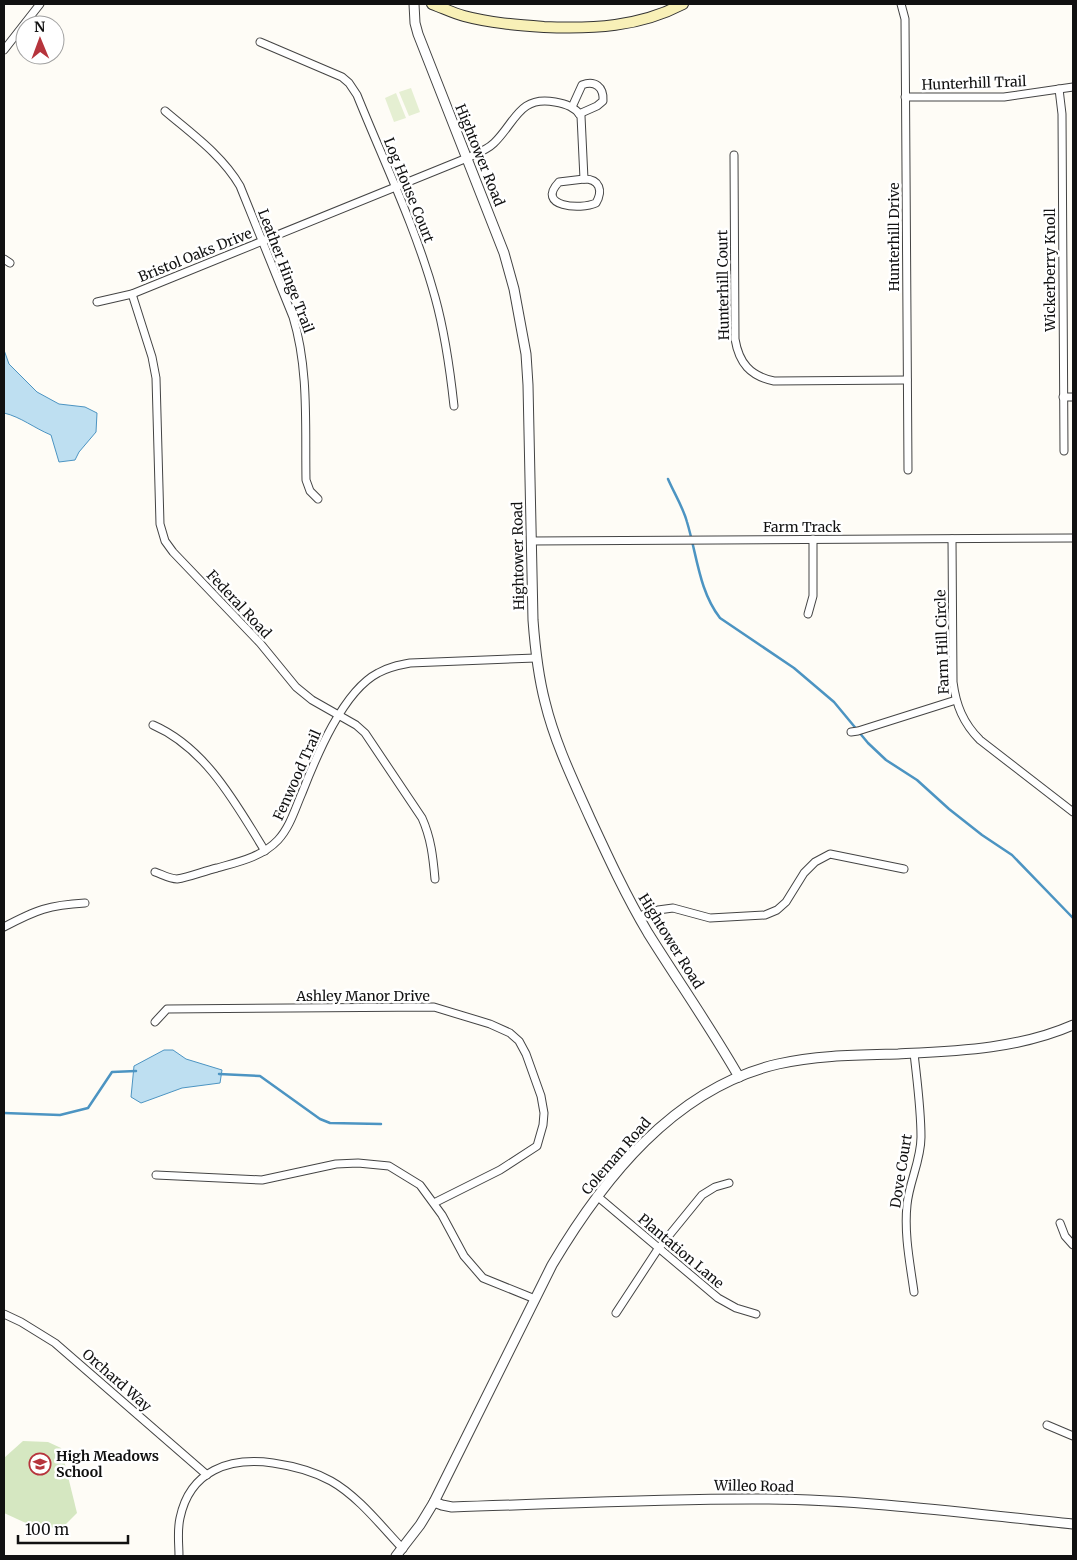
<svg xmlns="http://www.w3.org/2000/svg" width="1077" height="1560" font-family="Merriweather,serif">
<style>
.green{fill:#d5e7c1}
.pitch{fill:#e5efd2}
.water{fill:#bedff1;stroke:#4c94c2}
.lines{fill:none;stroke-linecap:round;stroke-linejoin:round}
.stream{stroke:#4c94c2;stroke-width:2.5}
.minor-casing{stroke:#444;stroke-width:9}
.tertiary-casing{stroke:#444;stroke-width:11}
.secondary-casing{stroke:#333;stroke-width:12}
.minor{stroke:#fff;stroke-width:7}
.tertiary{stroke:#fff;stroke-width:9}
.secondary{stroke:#f8f0b7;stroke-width:10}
.labels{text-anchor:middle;stroke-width:5;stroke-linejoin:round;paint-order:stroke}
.street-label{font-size:14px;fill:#111;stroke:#fff}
.poi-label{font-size:14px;font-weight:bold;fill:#111;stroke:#fff;text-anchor:start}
</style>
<rect width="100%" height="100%" fill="#fefcf6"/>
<!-- green -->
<polygon class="green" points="23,1441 48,1442 61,1448 77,1513 61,1529 28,1524 4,1513 4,1458"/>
<!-- pitch -->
<g class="pitch">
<polygon points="411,88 420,112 409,116 399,92"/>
<polygon points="396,93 406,118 394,122 385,98"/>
</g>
<!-- water -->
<g class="water">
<path d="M4 350 9 364 37 392 59 404 85 407 97 413 96 432 79 452 75 460 59 462 51 435C34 428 21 417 4 413Z"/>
<polygon points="164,1050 173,1050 186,1059 222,1070 220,1083 182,1088 141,1103 131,1097 134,1066"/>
</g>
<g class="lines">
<!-- stream -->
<g class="stream">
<path d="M668 479C674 493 683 507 687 522 697 555 699 591 720 618L794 668 834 702 868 743 886 760 917 780 949 809 982 835 1012 855 1073 918"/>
<polyline points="219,1074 260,1076 320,1119 330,1123 381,1124"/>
<polyline points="4,1113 60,1115 88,1108 112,1072 136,1071"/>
</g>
<!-- minor casing -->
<g class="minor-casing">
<g id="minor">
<polyline points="901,4 905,19 908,470"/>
<path d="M260 42 342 77 349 83 357 95C384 162 416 228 435 297 445 333 450 369 454 406"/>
<polyline points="4,50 40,4"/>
<polyline points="1059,89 1062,114 1064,451"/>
<polyline points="905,97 1004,97 1073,87"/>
<path d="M572 107 582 85C595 80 604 87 603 101L597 106 579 114"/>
<path d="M165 111C192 134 222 155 240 186L293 317C309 369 305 426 306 480L310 491 318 499"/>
<path d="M734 155 735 339C739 363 750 376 774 381L907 380"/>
<path d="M584 179C600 179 603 191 596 203 581 210 535 207 559 182Z"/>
<polyline points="4,259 10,263"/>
<path d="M132 294 152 357 156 378 160 524 165 541 173 552 260 643 296 687 312 700 356 725 365 733 422 818C431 838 433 857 435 879"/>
<path d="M97 302 132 294 467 158C476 154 487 150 494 143 515 123 519 95 555 102 566 104 575 107 581 116L584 179"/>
<polyline points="1063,397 1073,397"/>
<path d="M952 539 953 682C956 705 963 723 980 740L1073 812"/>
<polyline points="531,541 1073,538"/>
<polyline points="808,614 813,596 813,539"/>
<path d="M153 725C206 748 236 804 265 851"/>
<polyline points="851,732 858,731 956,700"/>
<path d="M155 872C161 874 170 879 177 879 190 877 204 871 217 868 238 862 262 857 278 840 290 827 295 809 302 793 316 757 343 691 378 673 388 667 399 665 410 663L536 658"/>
<polyline points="639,916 658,910 673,908 710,918 765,915 777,910 786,902 804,873 815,862 830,854 904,869"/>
<path d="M4 927C36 910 49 905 85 903"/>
<polyline points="155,1022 167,1009 434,1007 490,1024 510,1033 519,1041 526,1054 541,1096 544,1113 543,1125 537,1146 500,1170 434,1203"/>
<polyline points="156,1175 262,1180 336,1164 358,1163 389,1166 420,1185 442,1215 464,1256 483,1278 535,1299"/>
<polyline points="597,1196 718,1298 736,1308 756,1314"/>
<polyline points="1060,1223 1065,1236 1073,1245"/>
<path d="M914 1292C910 1263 904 1234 907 1205 909 1182 921 1161 921 1137 921 1109 917 1081 914 1053"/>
<polyline points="616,1313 658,1249 702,1195 715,1187 729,1183"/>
<polyline points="4,1314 21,1322 55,1343 207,1475"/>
<polyline points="1047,1425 1073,1436"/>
<path d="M179 1556C179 1544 177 1531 180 1518 190 1470 230 1457 273 1463 294 1466 313 1471 331 1481 358 1496 382 1527 403 1549"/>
</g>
</g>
<!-- tertiary casing -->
<g class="tertiary-casing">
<g id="tertiary">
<path d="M414 4 415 23 418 34 504 253 514 289 526 354 528 385 533 620C535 647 538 675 545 702 555 743 573 780 590 818 608 857 626 896 648 933 678 981 711 1028 739 1077"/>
<path d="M434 1502 442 1505 452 1507C557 1504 663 1498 769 1499 870 1500 972 1514 1073 1524"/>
<path d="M396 1556 420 1525 434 1502 552 1265C603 1179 674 1088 778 1064 817 1055 858 1055 898 1054 958 1051 1018 1049 1073 1025"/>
</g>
</g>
<!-- secondary casing -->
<g class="secondary-casing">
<path id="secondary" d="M432 4C443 8 453 13 464 16 490 23 517 25 544 27 593 29 639 27 683 4"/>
</g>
<!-- minor -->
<use href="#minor" class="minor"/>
<!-- tertiary -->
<use href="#tertiary" class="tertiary"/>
<!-- secondary -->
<use href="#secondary" class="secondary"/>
</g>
<!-- icons -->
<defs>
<g id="school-ring" transform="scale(1.125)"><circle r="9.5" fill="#fff" stroke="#b6343c" stroke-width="1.5"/><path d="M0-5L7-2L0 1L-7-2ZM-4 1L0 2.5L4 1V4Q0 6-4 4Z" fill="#b6343c"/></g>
</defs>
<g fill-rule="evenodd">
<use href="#school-ring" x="40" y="1464"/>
</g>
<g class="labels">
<!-- street labels -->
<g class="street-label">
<text transform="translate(974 83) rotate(-2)" y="5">Hunterhill Trail</text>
<text transform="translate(480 155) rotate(68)" y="5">Hightower Road</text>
<text transform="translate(409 190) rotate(68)" y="5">Log House Court</text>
<text transform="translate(894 237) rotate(-90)" y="5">Hunterhill Drive</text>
<text transform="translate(195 255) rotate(-22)" y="5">Bristol Oaks Drive</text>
<text transform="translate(1050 270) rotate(-90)" y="5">Wickerberry Knoll</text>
<text transform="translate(286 271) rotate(69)" y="5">Leather Hinge Trail</text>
<text transform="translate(723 285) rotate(-91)" y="5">Hunterhill Court</text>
<text x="802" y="532">Farm Track</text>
<text transform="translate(518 556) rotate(-91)" y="5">Hightower Road</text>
<text transform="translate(239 604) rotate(47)" y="5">Federal Road</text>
<text transform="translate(942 642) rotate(-92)" y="5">Farm Hill Circle</text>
<text transform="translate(297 775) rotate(-66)" y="5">Fenwood Trail</text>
<text transform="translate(671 941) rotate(58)" y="5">Hightower Road</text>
<text x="363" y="1001">Ashley Manor Drive</text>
<text transform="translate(616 1156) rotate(-49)" y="5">Coleman Road</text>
<text transform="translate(901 1171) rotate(-81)" y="5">Dove Court</text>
<text transform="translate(681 1251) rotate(40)" y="5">Plantation Lane</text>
<text transform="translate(117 1380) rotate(41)" y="5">Orchard Way</text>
<text transform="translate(754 1486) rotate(1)" y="5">Willeo Road</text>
</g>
<!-- poi labels -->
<g class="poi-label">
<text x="56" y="1461">High Meadows<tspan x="56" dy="16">School</tspan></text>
</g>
</g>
<!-- border -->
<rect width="1077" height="1560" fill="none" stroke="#111111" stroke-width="10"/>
<!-- north arrow -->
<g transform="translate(40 40) rotate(359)"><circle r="24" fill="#ffffff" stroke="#a0a0a0"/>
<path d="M0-4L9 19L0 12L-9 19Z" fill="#b6343c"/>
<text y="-8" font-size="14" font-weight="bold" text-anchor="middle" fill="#111111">N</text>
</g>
<!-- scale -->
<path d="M18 1535v8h110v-8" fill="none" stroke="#111111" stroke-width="2.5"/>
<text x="25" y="1535" font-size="15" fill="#111111" stroke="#ffffff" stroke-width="4" paint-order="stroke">100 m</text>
</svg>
